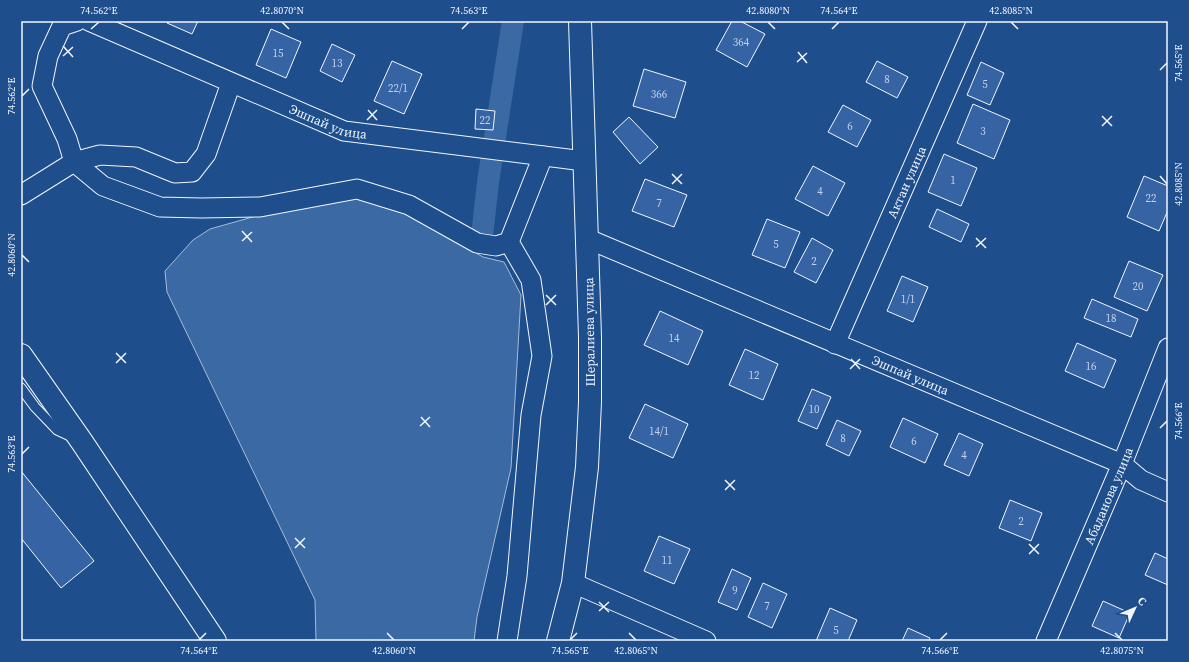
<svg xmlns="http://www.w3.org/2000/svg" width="1189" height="662" font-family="'Source Serif 4',serif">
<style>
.water{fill:#3b69a3;stroke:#a8bbd7}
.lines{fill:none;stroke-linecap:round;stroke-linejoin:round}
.canal{stroke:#3b69a3;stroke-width:22}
.building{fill:#3563a3;stroke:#f2f6ff}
.lane-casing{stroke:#f2f6ff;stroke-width:11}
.street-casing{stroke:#f2f6ff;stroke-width:21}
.secondary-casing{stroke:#f2f6ff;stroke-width:24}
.lane{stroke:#1f4e8c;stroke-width:9}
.street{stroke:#1f4e8c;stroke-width:19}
.secondary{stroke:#1f4e8c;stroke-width:22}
.ticks{fill:none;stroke:#f2f6ff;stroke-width:1.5}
.labels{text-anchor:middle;stroke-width:3;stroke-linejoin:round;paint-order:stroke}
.number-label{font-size:11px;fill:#c3d1e8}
.street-label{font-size:13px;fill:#f2f6ff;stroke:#1f4e8c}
.neatline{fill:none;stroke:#f2f6ff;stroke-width:1.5}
.ticks-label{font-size:10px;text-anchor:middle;fill:#f2f6ff}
</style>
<rect width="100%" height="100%" fill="#1f4e8c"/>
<!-- water -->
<polygon class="water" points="346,197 386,203 483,257 504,262 521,295 511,468 477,617 474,641 316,641 315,600 167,292 165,271 193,240 210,229 302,203"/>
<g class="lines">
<!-- canal -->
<polyline class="canal" points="482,236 488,182 513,21"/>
</g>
<!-- building -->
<g class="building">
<polygon points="168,21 198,21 192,34 167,23"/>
<polygon points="732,21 740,21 765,34 747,67 716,50"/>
<polygon points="271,29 301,42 286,78 256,65"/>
<polygon points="332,44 355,55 342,82 320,71"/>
<polygon points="392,61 422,74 404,114 374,101"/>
<polygon points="877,61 908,77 897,98 866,82"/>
<polygon points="981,62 1004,73 990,105 967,95"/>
<polygon points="644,69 686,82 675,118 633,106"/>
<polygon points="973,104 1010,120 994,159 957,143"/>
<polygon points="843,105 871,120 857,147 828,132"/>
<polygon points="476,109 495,111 493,130 475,129"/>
<polygon points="629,117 658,147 640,164 613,132"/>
<polygon points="944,154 977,168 961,206 928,192"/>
<polygon points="813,166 845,183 828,216 795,199"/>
<polygon points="1144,176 1168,186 1168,210 1159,231 1127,217"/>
<polygon points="645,179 687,195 674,227 632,211"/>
<polygon points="937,209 969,224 961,242 929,227"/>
<polygon points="767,219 800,232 785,268 752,255"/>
<polygon points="812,238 833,250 816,283 794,272"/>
<polygon points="1129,261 1163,275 1147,311 1114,297"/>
<polygon points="902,276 928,287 913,322 887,311"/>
<polygon points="1092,299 1138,319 1131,337 1084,318"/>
<polygon points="660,311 703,331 688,365 644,345"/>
<polygon points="1077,343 1116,360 1104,388 1065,371"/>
<polygon points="745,349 778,364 763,400 729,385"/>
<polygon points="812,389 831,397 817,429 798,421"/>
<polygon points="645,404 688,424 673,458 629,438"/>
<polygon points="903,418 938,434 925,463 890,447"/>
<polygon points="837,420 861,431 849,456 826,445"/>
<polygon points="959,433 983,444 969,476 944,465"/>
<polygon points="21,471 94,561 61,588 21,538"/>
<polygon points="1010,500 1042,513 1031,541 999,528"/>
<polygon points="659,536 690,549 674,584 644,571"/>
<polygon points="1155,553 1168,559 1168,585 1145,575"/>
<polygon points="732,569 751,578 737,610 718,602"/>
<polygon points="763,583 787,594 772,628 748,617"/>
<polygon points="1103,601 1130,613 1119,638 1092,626"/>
<polygon points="830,608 857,620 848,641 816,641"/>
<polygon points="908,628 930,638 929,641 902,641"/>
</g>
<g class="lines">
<!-- lane casing -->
<g class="lane-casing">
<polyline id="lane" points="21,388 35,407 57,430 72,437"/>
</g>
<!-- street casing -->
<g class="street-casing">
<g id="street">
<polyline points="77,21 62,26 48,56 42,86 67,139 74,162 100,155 136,157 175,173 192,172 206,154 231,83"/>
<path id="s1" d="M89 21 344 131 584 161"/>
<polyline points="21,195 74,162 103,186 160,207 201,208 260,207 357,189 409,205 477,243 496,246 509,242"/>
<path id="s2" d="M588 239 1122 464 1141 480 1168 492"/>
<path id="s3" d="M835 344 977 21"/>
<polyline points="573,583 706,641"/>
<polyline points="507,641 517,576 531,415 542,356 531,280 509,242 543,156"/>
<path id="s4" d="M1046 641 1122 464 1168 348"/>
</g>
</g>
<!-- secondary casing -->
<g class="secondary-casing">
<g id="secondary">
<polyline points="21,355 82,442 215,641"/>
<polyline points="558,641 573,583 587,467 590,402 590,337 580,21"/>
</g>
</g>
<!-- lane -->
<use href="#lane" class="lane"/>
<!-- street -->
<use href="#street" class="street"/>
<!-- secondary -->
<use href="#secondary" class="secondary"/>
</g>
<!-- ticks -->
<path class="ticks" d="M282 22 289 29M768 22 775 29M1011 22 1018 29M91 29 99 22M462 29 469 22M832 29 839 22M63 46 73 57M798 52 807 63M63 56 73 47M797 62 807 53M1160 70 1167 63M22 96 29 89M368 110 377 120M1102 116 1112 126M367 120 377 110M1102 126 1112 116M672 174 682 184M1160 176 1167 184M672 184 682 174M242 231 252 242M976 238 986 248M242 241 252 232M976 247 986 238M22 255 29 262M546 295 556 305M546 305 556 295M116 353 126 363M851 359 860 369M116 363 126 353M850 369 860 359M421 417 430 427M420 426 430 417M1160 428 1167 421M22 454 29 447M725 480 735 490M725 490 735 480M295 538 305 548M1029 544 1039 554M295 548 305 538M1029 554 1039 544M599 602 609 612M599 611 609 602M387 633 394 640M629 633 636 640M1115 633 1122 640M199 640 206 633M570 640 577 633M940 640 947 633"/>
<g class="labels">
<!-- number labels -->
<g class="number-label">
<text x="741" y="46">364</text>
<text x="278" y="57">15</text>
<text x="337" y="67">13</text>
<text x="887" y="83">8</text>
<text x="985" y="88">5</text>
<text x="398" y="92">22/1</text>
<text x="659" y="98">366</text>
<text x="485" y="124">22</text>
<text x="850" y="130">6</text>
<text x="983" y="135">3</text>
<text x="953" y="184">1</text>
<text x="820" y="195">4</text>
<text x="1151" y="202">22</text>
<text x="659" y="207">7</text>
<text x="776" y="248">5</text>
<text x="814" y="265">2</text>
<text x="1138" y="290">20</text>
<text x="908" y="303">1/1</text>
<text x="1111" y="322">18</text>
<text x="674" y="342">14</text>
<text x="1091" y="370">16</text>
<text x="754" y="379">12</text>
<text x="814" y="413">10</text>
<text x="659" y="435">14/1</text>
<text x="843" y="442">8</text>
<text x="914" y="445">6</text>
<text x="964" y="459">4</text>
<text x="1021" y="525">2</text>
<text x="667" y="564">11</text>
<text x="735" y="594">9</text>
<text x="767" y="610">7</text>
<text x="836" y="634">5</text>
</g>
<!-- street labels -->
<g class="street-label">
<text dy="5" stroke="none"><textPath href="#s1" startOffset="260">Эшпай улица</textPath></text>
<text dy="5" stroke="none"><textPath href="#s3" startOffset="177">Актан улица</textPath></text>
<text transform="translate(589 332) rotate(-91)" y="5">Шералиева улица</text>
<text dy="5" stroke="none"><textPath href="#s2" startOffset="350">Эшпай улица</textPath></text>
<text dy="5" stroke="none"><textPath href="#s4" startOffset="158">Абаданова улица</textPath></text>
</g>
</g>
<!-- border -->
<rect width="1189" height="662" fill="none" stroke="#1f4e8c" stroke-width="44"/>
<!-- north arrow -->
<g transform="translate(1135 608) rotate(46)" stroke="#1f4e8c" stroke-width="3" paint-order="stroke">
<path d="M0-3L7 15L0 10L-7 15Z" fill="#f2f6ff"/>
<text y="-6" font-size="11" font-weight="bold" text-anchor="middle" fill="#f2f6ff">С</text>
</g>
<rect x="22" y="22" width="1145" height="618" class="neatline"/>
<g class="ticks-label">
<text x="99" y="14">74.562°E</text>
<text x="282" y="14">42.8070°N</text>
<text x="469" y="14">74.563°E</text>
<text x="768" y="14">42.8080°N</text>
<text x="839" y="14">74.564°E</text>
<text x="1011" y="14">42.8085°N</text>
<text transform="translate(1178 63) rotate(-90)" y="4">74.565°E</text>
<text transform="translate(11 96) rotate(-90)" y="4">74.562°E</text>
<text transform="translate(1178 184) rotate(-90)" y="4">42.8085°N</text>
<text transform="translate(11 255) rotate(-90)" y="4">42.8060°N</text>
<text transform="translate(1178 421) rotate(-90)" y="4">74.566°E</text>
<text transform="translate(11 454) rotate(-90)" y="4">74.563°E</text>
<text x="199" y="654">74.564°E</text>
<text x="394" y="654">42.8060°N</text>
<text x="570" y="654">74.565°E</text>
<text x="636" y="654">42.8065°N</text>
<text x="940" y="654">74.566°E</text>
<text x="1122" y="654">42.8075°N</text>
</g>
</svg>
